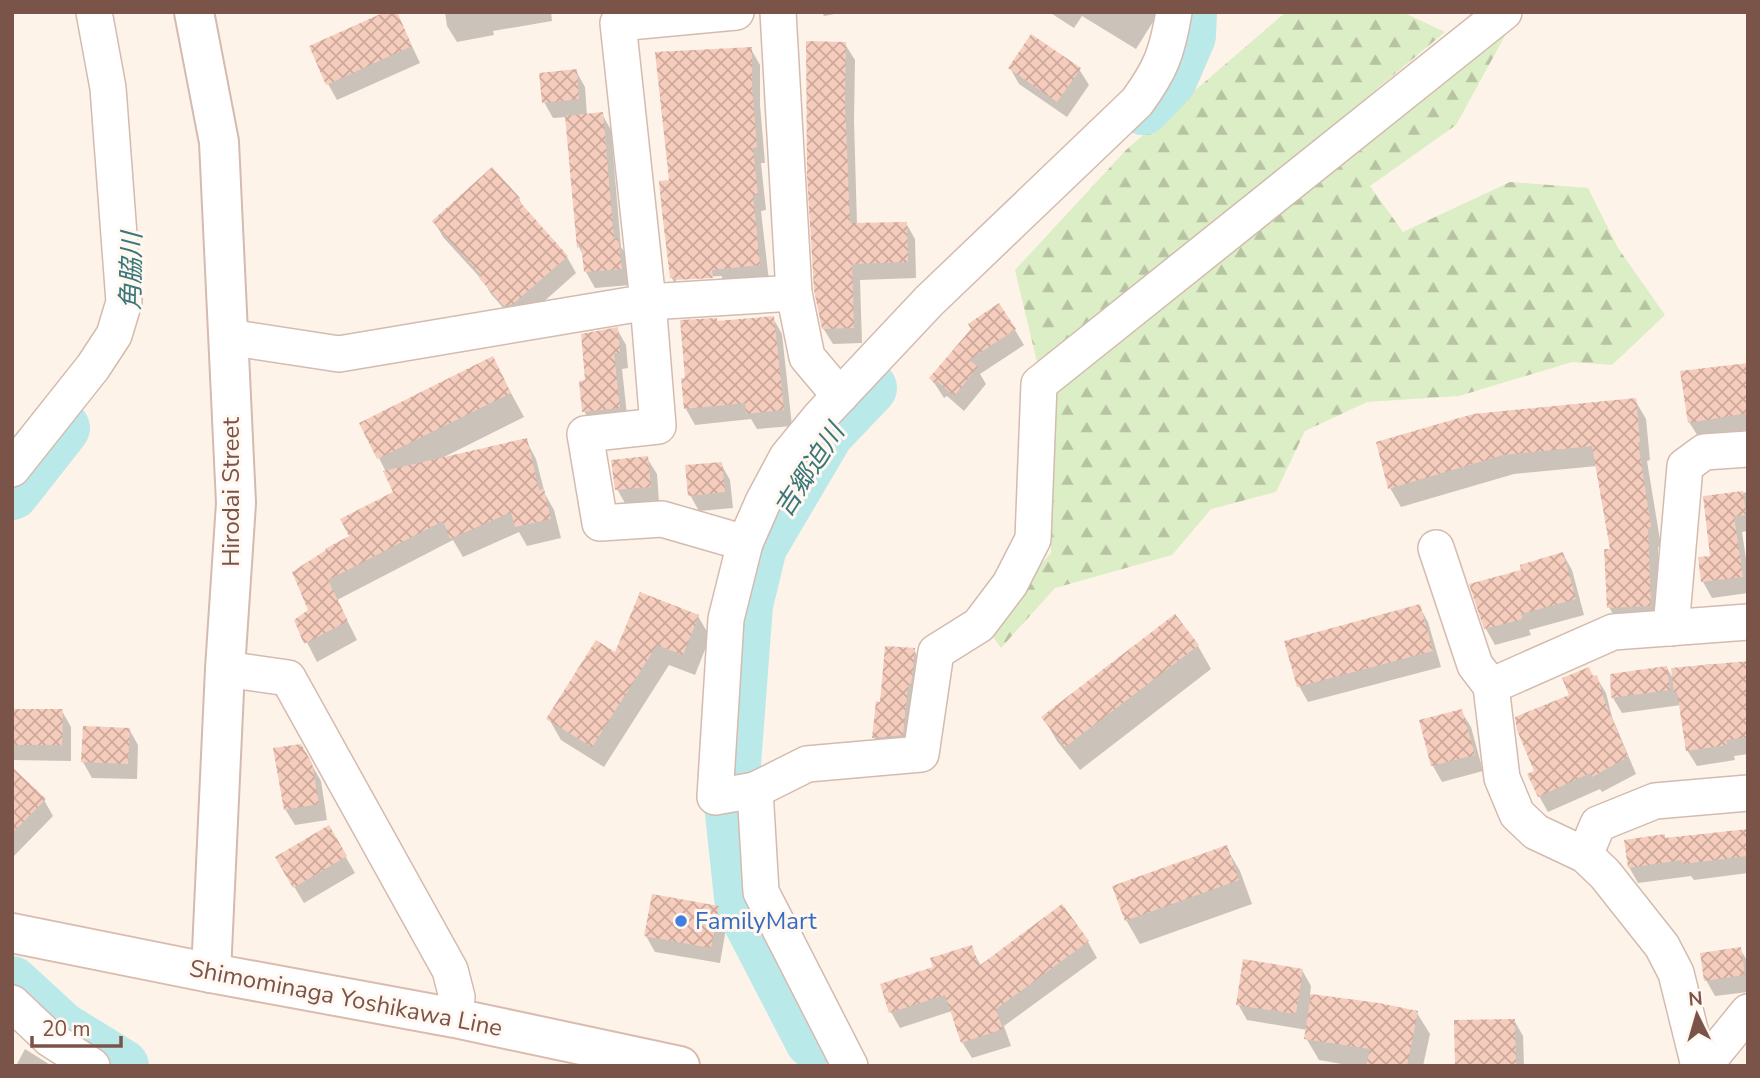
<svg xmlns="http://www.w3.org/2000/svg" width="1760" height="1078" font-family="'Nunito Sans','Noto Sans JP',sans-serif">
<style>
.forest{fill:url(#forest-firs)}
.shadow{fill:#0003;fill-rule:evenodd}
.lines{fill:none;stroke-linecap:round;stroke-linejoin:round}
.river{stroke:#bae9ea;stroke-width:54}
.building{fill:url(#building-cross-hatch)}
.minor-casing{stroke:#d4bbaf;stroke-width:38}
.tertiary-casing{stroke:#d4bbaf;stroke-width:42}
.secondary-casing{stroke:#dabcae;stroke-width:42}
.minor{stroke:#fff;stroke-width:35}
.tertiary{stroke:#fff;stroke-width:38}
.secondary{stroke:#fff;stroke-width:38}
.shop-dot{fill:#3f7fe0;stroke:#fff7f0;stroke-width:2.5}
.labels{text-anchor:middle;stroke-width:6;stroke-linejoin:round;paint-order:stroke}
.street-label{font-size:24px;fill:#7b5449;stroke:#fff7f0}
.shop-label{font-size:24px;fill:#366cbe;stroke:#fff7f0;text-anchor:start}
.water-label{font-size:26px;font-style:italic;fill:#38787a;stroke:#fff7f0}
</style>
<defs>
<pattern id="forest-firs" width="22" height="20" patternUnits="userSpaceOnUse" patternTransform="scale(1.75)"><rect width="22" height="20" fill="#dbeec5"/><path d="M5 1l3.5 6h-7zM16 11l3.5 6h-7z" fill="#b7c3a2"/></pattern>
<pattern id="building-cross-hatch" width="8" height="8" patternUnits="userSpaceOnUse" patternTransform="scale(1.75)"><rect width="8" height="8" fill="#f6cdbd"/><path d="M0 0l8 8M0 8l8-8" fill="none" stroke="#cca99c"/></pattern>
</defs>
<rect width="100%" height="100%" fill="#fef3e8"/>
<!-- forest -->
<g class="forest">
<polygon points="1286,12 1402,12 1445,32 1039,370 1015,270 1127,149"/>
<polygon points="1512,23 1456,125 1370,186 1403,232 1510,182 1588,188 1618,248 1665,315 1612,365 1572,362 1459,396 1367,402 1305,431 1276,492 1211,509 1172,555 1055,588 1001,648 986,627 1051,553 1050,493 1055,391"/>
</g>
<!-- shadow -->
<g class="shadow">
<polygon points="396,12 420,63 337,100 328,84"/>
<polygon points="445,12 551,12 552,21 493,31 494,35 457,42 447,26"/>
<polygon points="822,12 845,12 824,16"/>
<polygon points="1049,12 1154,12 1156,17 1136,49 1082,16 1074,28"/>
<polygon points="845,44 855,60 854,120 857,225 906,223 915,239 916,278 860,280 862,343 833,344 823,328"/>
<path d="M751 49 760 65V105L765 163H761L766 210 761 211 769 281 681 293 671 277ZM722 276V279L676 282V278Z"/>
<polygon points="1010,68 1079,69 1089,85 1067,117 1019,84"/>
<polygon points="576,71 585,87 587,116 602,114 611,130 621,247 627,256 630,285 595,288 586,272 584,257 579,247 567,117 553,118 544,102"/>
<polygon points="492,169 519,199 526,212 567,257 576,273 523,320 515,321 491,294 484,282 443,237 434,221"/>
<polygon points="773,318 782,334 792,426 757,429 751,419 695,425 686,409 718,323"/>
<polygon points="617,329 626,345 628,368 622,369 628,424 593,427 584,411 587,382"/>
<polygon points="1015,330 1024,345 980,374 986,384 964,411 947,396 944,398 931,378"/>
<polygon points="492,358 524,417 442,458 526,440 536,459 545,494 554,510 561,538 527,546 519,532 463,557 453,540 337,600 357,640 317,662 296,621 311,610 351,537 396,492 362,424"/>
<polygon points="1748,364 1748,430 1699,438 1689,422"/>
<polygon points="1635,400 1646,419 1650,460 1647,461 1661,546 1658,547 1661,625 1620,627 1609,607 1612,551 1597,466 1514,474 1401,507 1390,488"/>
<polygon points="647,458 657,474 659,502 626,505 617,489"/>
<polygon points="721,464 730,480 733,508 699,511 690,495"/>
<polygon points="1748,492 1748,531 1742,532 1748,572 1748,593 1712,598 1703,582 1712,557 1705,498"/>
<polygon points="1563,554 1572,570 1584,615 1529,630 1531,635 1495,645 1486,629 1471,585 1523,571"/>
<polygon points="1419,606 1428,622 1441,667 1308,702 1299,686"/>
<polygon points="698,616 710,637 695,675 669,665 604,767 561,740 549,719 616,655"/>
<polygon points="1198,646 1211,669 1080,770 1057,741 1043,717"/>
<polygon points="914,650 923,666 912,751 883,753 874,738 881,704"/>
<polygon points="1748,663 1748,754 1734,756 1735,760 1697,766 1687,750 1681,705 1622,713 1613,698 1667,668 1674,680 1673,669 1711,664 1713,667"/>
<polygon points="1596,677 1606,693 1612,717 1636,774 1602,792 1600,789 1548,812 1539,796 1536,772 1571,696"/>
<polygon points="12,711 62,711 71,727 71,761 12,760"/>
<polygon points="1461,711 1471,727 1483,771 1442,782 1433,766 1421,722"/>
<polygon points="129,729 138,745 137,779 92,778 83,762"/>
<polygon points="301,746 321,781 327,820 295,825 285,809"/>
<polygon points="12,785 44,800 53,816 12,858"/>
<polygon points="329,828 355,873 304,903 277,858"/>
<polygon points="1748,831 1748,873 1694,880 1691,876 1638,883 1629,867 1666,840"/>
<polygon points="1226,847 1240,871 1252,904 1140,944 1126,920"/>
<polygon points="718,907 727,923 720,963 655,952 646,936"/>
<polygon points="1088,942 1097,958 1004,1026 1011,1046 972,1058 962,1042 952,1011 900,1028 891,1012 935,968 971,947 981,966"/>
<polygon points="1740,949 1748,962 1748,992 1715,996 1706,980"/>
<polygon points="1302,970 1311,986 1310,995 1379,1005 1417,1013 1430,1034 1423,1066 1353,1066 1319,1060 1306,1038 1307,1030 1247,1020 1238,1004"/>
<polygon points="1514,1020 1523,1036 1524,1066 1457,1066"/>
<polygon points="25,1049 52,1066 16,1066"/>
</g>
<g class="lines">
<!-- river -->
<g class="river">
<polyline points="1143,108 1170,80 1189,36 1190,12"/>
<polyline points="12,493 63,428"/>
<polyline points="12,983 62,1029 122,1066"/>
<polyline points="812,1041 742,906 731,804 746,605 760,547 827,433 870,388"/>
</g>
</g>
<!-- building -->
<g class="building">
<polygon points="385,12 397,12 412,46 326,85 309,46"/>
<polygon points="1031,34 1081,68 1057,102 1008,68"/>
<polygon points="806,41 846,42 845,103 850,223 907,222 908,262 852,264 854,328 822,329 814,290 807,175"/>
<polygon points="752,47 752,88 757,147 753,148 758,195 753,195 760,265 712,270 713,278 676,280 675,277 670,278 662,212 659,181 669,180 655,52"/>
<polygon points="577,69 579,99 542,103 539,73"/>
<polygon points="603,112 614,239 618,238 622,269 584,272 581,244 577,248 565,116"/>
<polygon points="492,167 520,198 518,200 568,256 513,304 504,306 479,278 482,276 432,221"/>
<polygon points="999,303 1016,329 969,360 978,367 954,396 937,381 934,383 929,378 971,329 968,324"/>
<polygon points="774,316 784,410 746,414 745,403 684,409 681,378 685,378 680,320 717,318 717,321"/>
<polygon points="618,327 620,353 614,353 620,408 582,412 579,381 585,380 581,334"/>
<polygon points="493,356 511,393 377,459 359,423"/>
<polygon points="1748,363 1748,413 1688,423 1680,371"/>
<polygon points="1636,398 1640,442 1638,442 1651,527 1648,528 1651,606 1607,608 1604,549 1610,549 1592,446 1503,455 1388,489 1376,442 1473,414"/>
<polygon points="527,438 539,490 544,489 551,519 515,527 511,512 450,539 443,521 328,580 348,621 304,644 294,620 308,610 292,572 326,550 325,549 349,536 340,519 393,492 383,471"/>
<polygon points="648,456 651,487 615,490 611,460"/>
<polygon points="722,462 725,492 688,496 685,465"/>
<polygon points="1743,491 1746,515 1734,516 1743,577 1701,582 1698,557 1710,556 1703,496"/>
<polygon points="1563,552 1576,599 1521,614 1523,619 1484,629 1469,584 1521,570 1520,565"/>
<polygon points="640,592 699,615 683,655 657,645 592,747 546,719 596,640 615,652"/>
<polygon points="1420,604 1433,651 1297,687 1284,641"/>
<polygon points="1175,614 1199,645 1065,747 1041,717"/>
<polygon points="885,646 915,648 913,669 911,685 908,685 903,735 872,738 876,701 880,702"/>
<polygon points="1748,661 1748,737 1726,740 1727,745 1686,751 1677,692 1674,693 1671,668"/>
<polygon points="1667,666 1670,690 1611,698 1610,674"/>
<polygon points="1589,667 1593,676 1597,675 1604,699 1628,757 1592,777 1590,773 1538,797 1527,774 1534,771 1517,730 1515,717 1569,695 1562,678"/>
<polygon points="12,709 63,709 62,745 12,745"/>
<polygon points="1462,709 1475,755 1431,766 1419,720"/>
<polygon points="83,726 130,728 128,764 81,762"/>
<polygon points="301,744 312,763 319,804 284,810 273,748"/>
<polygon points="12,767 46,799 12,833"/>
<polygon points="329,825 347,856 293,888 275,857"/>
<polygon points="1748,829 1748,856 1683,864 1682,860 1628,868 1624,840 1665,834 1665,838"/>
<polygon points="1227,845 1239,880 1125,921 1112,886"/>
<polygon points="652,894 719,906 711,948 644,936"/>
<polygon points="1062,904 1089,941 996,1009 1003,1029 961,1043 945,995 889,1013 880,984 933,967 930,958 972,945 979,966"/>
<polygon points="1741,947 1745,975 1704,981 1700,953"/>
<polygon points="1243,959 1303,969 1296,1014 1236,1005"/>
<polygon points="1311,994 1379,1003 1418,1011 1407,1066 1366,1066 1370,1049 1304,1039"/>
<polygon points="1515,1019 1516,1064 1455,1066 1454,1020"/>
</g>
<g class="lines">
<!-- minor casing -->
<g class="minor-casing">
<g id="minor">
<polyline points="736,12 618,23 648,302 658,426 585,434 600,523 662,519 745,543"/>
<polyline points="778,12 794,293 807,357 840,396"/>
<polyline points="228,337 339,354 648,302 794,293"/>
<polyline points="12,469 93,367 114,335 124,302 108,88 94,12"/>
<polyline points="1436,548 1475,665 1491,686 1502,778 1517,814 1536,832 1585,855 1605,874 1662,946 1676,973 1699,1066"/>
<polyline points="1671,628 1685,466 1704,452 1748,449"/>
<polyline points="225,669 288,678 450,970 457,997 455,1018"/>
<polyline points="1491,686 1613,632 1748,622"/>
<polyline points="755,790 807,764 921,754 936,652 979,625 1010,584 1033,539 1039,384 1504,12"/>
<polyline points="1585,855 1598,824 1655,801 1748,793"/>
<polyline points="12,1003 50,1039 92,1066"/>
<polyline points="1698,1061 1713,1055 1748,1012"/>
<path d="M850 1066 761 892 755 790 715 797 726 619 745 543 763 502 787 457 819 418 929 301 1137 102C1161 69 1167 53 1174 12"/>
</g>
</g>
<!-- tertiary casing -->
<g class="tertiary-casing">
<polyline id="tertiary" points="194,12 219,142 236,503 225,669 211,973"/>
</g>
<!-- secondary casing -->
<g class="secondary-casing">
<polyline id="secondary" points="12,933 211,973 455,1018 680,1066"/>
</g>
<!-- minor -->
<use href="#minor" class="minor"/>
<!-- tertiary -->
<use href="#tertiary" class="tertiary"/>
<!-- secondary -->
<use href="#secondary" class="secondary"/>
</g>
<!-- markers -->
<circle class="shop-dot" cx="681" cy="921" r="7"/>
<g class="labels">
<!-- street labels -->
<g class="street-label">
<text transform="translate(231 492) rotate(-90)" y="8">Hirodai Street</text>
<text transform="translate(346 998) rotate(11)" y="8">Shimominaga Yoshikawa Line</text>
</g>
<!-- shop labels -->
<g class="shop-label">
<text x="695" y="929">FamilyMart</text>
</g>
<!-- water labels -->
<g class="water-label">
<text transform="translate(131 271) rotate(-89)" y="9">角脇川</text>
<text transform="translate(809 470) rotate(-57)" y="9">吉郷迫川</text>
</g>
</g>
<!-- border -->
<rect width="1760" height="1078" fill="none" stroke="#7b5449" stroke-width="28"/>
<!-- north arrow -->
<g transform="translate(1697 1015) rotate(355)" stroke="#fff7f0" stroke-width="5" paint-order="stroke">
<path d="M0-5L12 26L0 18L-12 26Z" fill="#7b5449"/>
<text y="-10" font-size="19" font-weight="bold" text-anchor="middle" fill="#7b5449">N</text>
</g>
<!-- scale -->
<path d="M32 1036v10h89v-10" fill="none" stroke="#7b5449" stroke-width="3.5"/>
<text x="42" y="1036" font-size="21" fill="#7b5449" stroke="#fff7f0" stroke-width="5" paint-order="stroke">20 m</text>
</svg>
